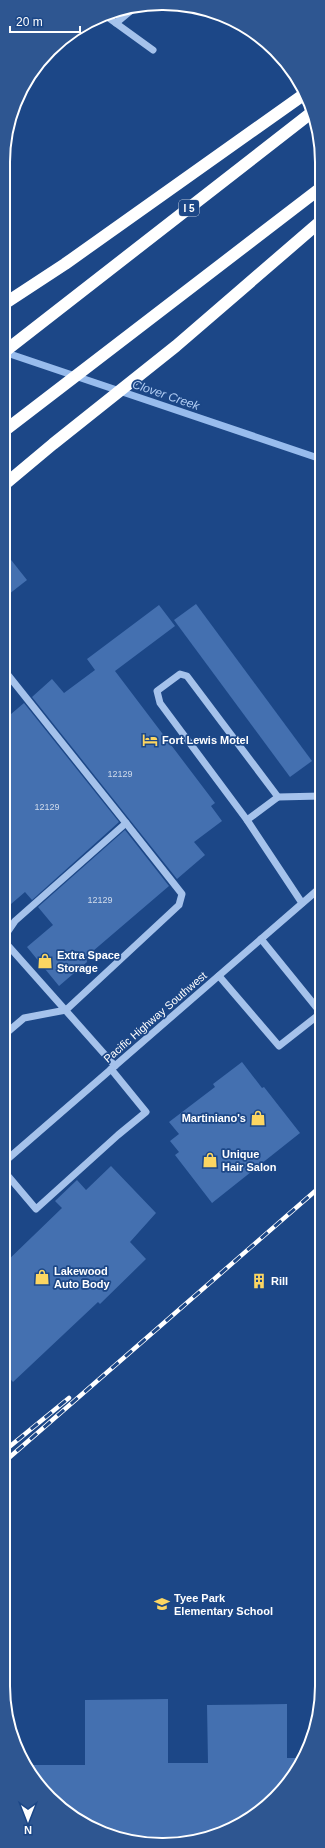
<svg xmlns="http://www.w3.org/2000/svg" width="325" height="1848" font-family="Helvetica,sans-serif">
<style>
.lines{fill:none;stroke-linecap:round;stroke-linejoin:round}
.stream{stroke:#98bced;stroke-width:7}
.building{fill:#4470b0}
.minor{stroke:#a5c2eb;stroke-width:7}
.highway{stroke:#fff;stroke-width:12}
.rail-casing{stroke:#fff;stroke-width:4.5}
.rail{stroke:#1c4787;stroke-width:3;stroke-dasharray:9;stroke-linecap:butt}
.labels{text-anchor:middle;stroke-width:3.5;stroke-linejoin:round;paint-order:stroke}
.number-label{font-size:9px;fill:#d0dbeb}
.shield{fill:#1c4787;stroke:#bbc8db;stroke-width:1}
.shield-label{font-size:10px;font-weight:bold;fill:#fff}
.poi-label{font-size:11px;font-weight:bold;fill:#fff;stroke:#1c4787;text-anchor:start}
.street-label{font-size:11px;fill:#fff;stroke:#1c4787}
.water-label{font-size:12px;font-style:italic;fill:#b0ccf3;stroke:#1c4787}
.rim{fill:none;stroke:#fff;stroke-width:2}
</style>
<rect width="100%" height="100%" fill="#1c4787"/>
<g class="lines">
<!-- stream -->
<polyline class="stream" points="4,352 321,459"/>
</g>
<!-- building -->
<g class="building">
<polygon points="4,551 27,580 4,598"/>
<polygon points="196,604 312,761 290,777 174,620"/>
<polygon points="159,605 175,626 115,671 215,803 211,806 222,821 194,842 205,855 177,879 32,697 52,679 64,693 95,670 87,659"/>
<polygon points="24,703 119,822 32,900 25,892 4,910 4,720"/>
<polygon points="125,830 169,886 86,957 87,962 59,986 27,947 53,925 38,907"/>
<polygon points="242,1062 262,1088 264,1087 300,1133 212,1203 175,1155 179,1152 170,1141 179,1134 169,1122 215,1087 213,1084"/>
<polygon points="111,1166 156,1213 130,1242 146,1259 100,1304 98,1302 13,1382 3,1371 3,1265 62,1208 55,1201 77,1180 86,1190"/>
<polygon points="168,1699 168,1763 208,1763 207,1705 287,1704 287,1758 303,1758 301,1765 267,1806 214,1837 152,1845 101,1833 50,1798 28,1765 85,1765 85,1700"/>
</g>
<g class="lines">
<!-- minor -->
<g class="minor">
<polyline points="106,16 153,50"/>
<polyline points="116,23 134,8"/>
<polyline points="247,820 278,797"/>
<polyline points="302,903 247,820 160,703 157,691 180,674 187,676 278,797 321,796"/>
<polyline points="4,937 15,921 126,823 4,670"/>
<polyline points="4,941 115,1066"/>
<polyline points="219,976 279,1046 321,1013 261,939"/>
<polyline points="4,1035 24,1018 66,1010 179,905 182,894 126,823"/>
<polyline points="3,1163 321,887"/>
<polyline points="3,1170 36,1209 118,1135 146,1112 111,1069"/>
</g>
<!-- highway -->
<g class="highway">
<polyline points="4,304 65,264 306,93"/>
<polyline points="4,352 311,113"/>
<polyline points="4,431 322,187"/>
<polyline points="4,485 53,444 176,346 322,220"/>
</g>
<!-- rail casing -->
<g class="rail-casing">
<g id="rail">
<polyline points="3,1452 69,1398"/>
<polyline points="3,1463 321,1186"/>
</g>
</g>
<!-- rail -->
<use href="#rail" class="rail"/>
</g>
<!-- icons -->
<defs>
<g id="hotel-bare" transform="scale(1.2)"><path d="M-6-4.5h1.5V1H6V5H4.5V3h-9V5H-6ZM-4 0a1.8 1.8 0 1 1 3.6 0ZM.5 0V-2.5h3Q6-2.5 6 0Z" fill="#fcd662" stroke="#1c4787" stroke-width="2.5" paint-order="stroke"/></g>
<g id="shop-bare" transform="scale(1.2)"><path d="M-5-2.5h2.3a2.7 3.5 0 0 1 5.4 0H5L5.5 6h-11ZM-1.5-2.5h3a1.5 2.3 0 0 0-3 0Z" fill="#fcd662" stroke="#1c4787" stroke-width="2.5" paint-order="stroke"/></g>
<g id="building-bare" transform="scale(1.2)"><path d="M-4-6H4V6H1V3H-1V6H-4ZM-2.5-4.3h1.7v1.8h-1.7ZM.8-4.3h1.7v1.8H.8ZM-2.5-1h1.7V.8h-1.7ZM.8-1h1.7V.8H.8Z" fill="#fcd662" stroke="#1c4787" stroke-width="2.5" paint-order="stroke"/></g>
<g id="school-bare" transform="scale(1.2)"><path d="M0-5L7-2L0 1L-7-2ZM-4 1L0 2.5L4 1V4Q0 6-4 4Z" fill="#fcd662" stroke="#1c4787" stroke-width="2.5" paint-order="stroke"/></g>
</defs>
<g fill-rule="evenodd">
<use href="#hotel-bare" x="150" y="740"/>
<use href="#shop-bare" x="45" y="961"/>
<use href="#shop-bare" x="258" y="1118"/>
<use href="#shop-bare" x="210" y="1160"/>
<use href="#shop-bare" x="42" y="1277"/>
<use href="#building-bare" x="259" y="1281"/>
<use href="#school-bare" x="162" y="1604"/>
</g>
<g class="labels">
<!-- number labels -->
<g class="number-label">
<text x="120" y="777">12129</text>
<text x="47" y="810">12129</text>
<text x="100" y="903">12129</text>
</g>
<!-- shield labels -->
<rect class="shield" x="179" y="200" width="20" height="16" rx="3"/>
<g class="shield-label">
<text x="189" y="212">I 5</text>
</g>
<!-- poi labels -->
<g class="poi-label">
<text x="162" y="744">Fort Lewis Motel</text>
<text x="57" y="959">Extra Space<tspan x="57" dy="13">Storage</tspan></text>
<text x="246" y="1122" text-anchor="end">Martiniano's</text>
<text x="222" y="1158">Unique<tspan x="222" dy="13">Hair Salon</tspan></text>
<text x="54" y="1275">Lakewood<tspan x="54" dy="13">Auto Body</tspan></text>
<text x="271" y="1285">Rill</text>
<text x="174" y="1602">Tyee Park<tspan x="174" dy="13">Elementary School</tspan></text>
</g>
<!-- street labels -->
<g class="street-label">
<text transform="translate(155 1017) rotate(-41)" y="4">Pacific Highway Southwest</text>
</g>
<!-- water labels -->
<g class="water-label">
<text transform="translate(166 395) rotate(19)" y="4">Clover Creek</text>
</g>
</g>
<!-- crop -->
<path d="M0 0H325V1848H0ZM162 10H163A152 152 0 0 1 315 162V1686A152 152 0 0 1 163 1838H162A152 152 0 0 1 10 1686V162A152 152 0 0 1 162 10Z" fill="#2e5691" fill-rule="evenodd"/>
<path class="rim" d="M162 10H163A152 152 0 0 1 315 162V1686A152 152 0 0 1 163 1838H162A152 152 0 0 1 10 1686V162A152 152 0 0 1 162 10Z"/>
<!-- north arrow -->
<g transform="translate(28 1820) rotate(180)" stroke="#1c4787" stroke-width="3" paint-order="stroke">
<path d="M0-3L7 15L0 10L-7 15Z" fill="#ffffff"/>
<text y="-6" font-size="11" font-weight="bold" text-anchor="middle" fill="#ffffff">N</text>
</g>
<!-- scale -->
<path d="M10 26v6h70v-6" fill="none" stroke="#ffffff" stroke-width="2"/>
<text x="16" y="26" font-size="12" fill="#ffffff" stroke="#1c4787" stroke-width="3" paint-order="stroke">20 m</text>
</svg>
